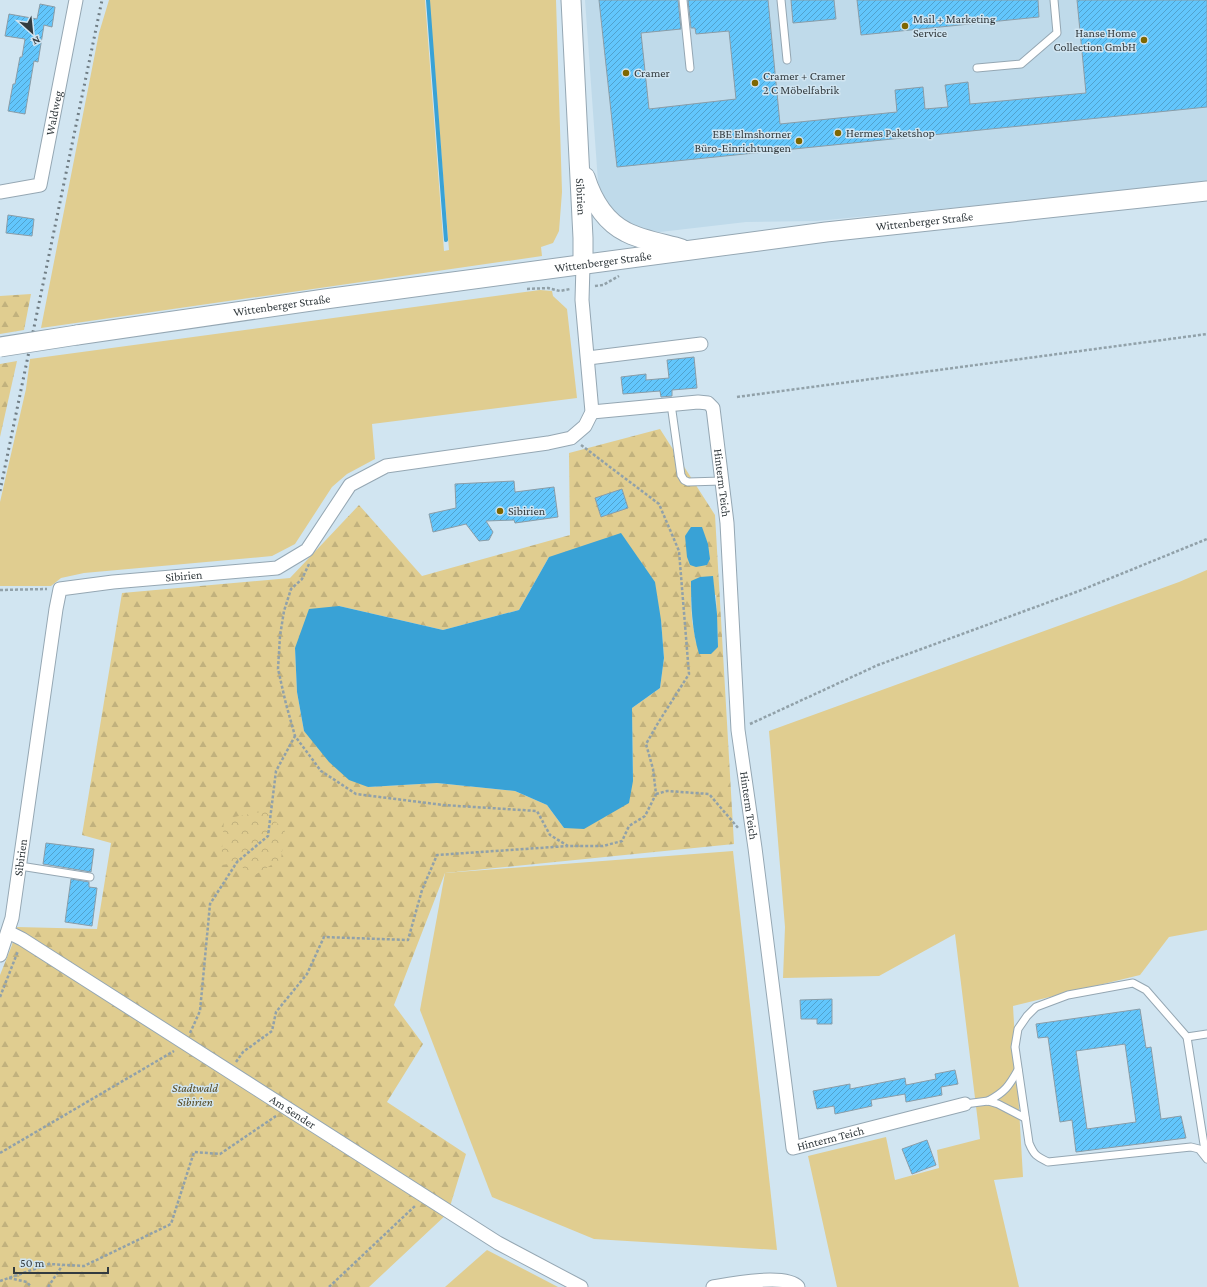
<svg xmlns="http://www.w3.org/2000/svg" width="1207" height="1287" font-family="'Crimson Pro',serif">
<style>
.built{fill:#bfdaea}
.grass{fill:#e0cd90}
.forest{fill:url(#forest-firs);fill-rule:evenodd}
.park{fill:url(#park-crowns)}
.water{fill:#39a2d6}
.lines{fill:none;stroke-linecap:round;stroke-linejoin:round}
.stream{stroke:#39a2d6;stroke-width:4}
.building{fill:url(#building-hatch);stroke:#8a9da8;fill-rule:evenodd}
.lane-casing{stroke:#95a7b3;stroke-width:9}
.street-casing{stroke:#95a7b3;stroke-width:15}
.secondary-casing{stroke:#95a7b3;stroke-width:21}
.path{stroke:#91a1a9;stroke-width:2.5;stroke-dasharray:3 2;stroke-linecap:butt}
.lane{stroke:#fff;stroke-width:7}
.street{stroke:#fff;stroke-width:13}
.secondary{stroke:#fff;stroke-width:19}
.rail{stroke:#717e85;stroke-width:3;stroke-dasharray:2 4;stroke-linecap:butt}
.secondary-bridge-casing{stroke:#95a7b3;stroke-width:21;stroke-linecap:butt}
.secondary-bridge{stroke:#fff;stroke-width:19}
.poi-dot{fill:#7f6700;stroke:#d1e5f1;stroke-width:1.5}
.labels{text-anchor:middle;stroke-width:3;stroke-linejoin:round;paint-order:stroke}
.poi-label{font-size:12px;fill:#333b3f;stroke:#d1e5f1;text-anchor:start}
.street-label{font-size:12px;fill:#333b3f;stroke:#d1e5f1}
.park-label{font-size:12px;font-style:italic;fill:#53471e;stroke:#d1e5f1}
</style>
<defs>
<pattern id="forest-firs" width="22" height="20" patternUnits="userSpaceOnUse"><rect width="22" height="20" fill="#e0cd90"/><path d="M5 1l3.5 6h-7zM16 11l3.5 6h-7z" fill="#c1b17d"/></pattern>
<pattern id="park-crowns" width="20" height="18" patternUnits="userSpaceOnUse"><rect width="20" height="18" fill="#e0cd90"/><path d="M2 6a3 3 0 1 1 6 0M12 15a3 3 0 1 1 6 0" fill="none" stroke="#c1b17d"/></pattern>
<pattern id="building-hatch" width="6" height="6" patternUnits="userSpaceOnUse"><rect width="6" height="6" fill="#62c6fc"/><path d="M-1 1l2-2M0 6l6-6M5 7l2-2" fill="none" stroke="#51a2cd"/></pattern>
</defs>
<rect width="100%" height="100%" fill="#d1e5f1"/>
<!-- built -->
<polygon class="built" points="585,0 1207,0 1207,183 817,221 746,222 660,232 641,230 624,221 606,204 598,182"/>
<!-- grass -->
<g class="grass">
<polygon points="109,0 425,0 444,251 449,250 429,0 556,0 562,192 559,231 553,243 541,247 542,256 41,328 99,33"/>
<polygon points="540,290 552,291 553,296 567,309 577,398 372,424 375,459 347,474 332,487 295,544 272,556 84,573 61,578 51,586 0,586 0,502 26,389 30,359"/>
<polygon points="1207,570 1207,930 1169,937 1140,975 1013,1006 1023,1177 994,1180 1019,1287 837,1287 808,1156 886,1137 895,1180 939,1168 937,1150 980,1139 955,934 879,976 783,978 785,927 769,731 1179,582"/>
<polygon points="733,851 777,1250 594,1239 492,1197 420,1010 445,873"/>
<polygon points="487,1250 558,1287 445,1287"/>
</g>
<!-- forest -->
<g class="forest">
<polygon points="31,294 24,330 0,334 0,296"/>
<polygon points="17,361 0,437 0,364"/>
<path d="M660 429 715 515 734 844 445 873 394 1005 423 1044 387 1102 466 1154 448 1213 369 1287H0V975L12 945 17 927 97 929 111 843 82 835 122 593 290 578 359 505 422 576 570 535 569 453ZM549 557 661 620 664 658 660 688 632 708 633 781 564 828 547 805 515 791 437 783 368 787 304 731 297 692 295 648 339 606 443 630 519 610ZM716 595 718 647 696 643 692 620 691 597Z"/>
</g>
<!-- park -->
<polygon class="park" points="265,811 285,831 281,859 253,876 237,863 221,865 224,819"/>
<!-- water -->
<g class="water">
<polygon points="691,527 702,527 708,544 710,559 707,565 696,567 690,565 687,557 685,536"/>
<polygon points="621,533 655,582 661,620 664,658 660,688 632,708 633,781 629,803 584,829 564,828 547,805 515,791 437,783 368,787 349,780 329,762 304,731 297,692 295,648 309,609 339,606 443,630 519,610 549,557"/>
<path d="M713 576 717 614 718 647 711 654H699C692 631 691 606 691 581L700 577Z"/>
</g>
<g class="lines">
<!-- stream -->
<polyline class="stream" points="428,0 446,240"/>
</g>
<!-- building -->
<g class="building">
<polygon points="599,0 678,0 681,29 641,33 649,109 736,99 729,31 696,34 695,28 691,28 688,0 768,0 780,124 897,112 895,90 923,87 925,109 948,107 945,85 968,82 970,104 1086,93 1077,0 1207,0 1207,107 617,167"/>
<polygon points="791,0 834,0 836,19 793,23"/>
<polygon points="857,0 1038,0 1039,17 861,35"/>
<polygon points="40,4 55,7 52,27 44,25 38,62 34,61 25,114 8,111 13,84 15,84 20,57 22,57 25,39 5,36 9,14 37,19"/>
<polygon points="8,215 34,219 32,236 6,233"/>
<polygon points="694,357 697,388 672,390 672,396 661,397 660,391 623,394 621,377 646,374 646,380 669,378 667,360"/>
<polygon points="514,481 515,492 554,487 558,517 515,523 514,520 486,521 493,532 489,540 479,541 466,524 433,532 429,514 456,508 455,484"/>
<polygon points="622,489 628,508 601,517 595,498"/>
<polygon points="46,843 94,849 91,872 43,864"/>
<polygon points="71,879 89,882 89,887 97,888 92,926 65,922"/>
<polygon points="832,999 832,1024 817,1024 817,1019 801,1019 800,1000"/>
<path d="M1140 1009 1146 1048 1151 1047 1161 1119 1181 1116 1186 1138 1076 1152 1072 1120 1060 1122 1048 1037 1038 1038 1036 1024ZM1125 1044 1136 1122 1087 1129 1076 1051Z"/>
<polygon points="955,1070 958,1084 941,1087 942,1095 906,1102 905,1094 871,1100 872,1106 835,1114 834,1106 817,1109 813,1091 850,1084 850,1089 905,1078 906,1085 936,1079 935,1074"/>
<polygon points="927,1140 936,1165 912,1174 902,1149"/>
</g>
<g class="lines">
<!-- lane casing -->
<g class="lane-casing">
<g id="lane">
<polyline points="683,0 690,68"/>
<polyline points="781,0 787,60"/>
<polyline points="977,68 1021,64 1057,33 1054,0"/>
<polyline points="671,404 681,475 684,480 688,482 722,481"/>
<polyline points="20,866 90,877"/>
<path d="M1207 1034 1187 1037 1146 990 1133 983 1068 995 1036 1007 1027 1016 1018 1029 1015 1047 1029 1143C1034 1155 1036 1156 1048 1162L1191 1147 1199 1149 1207 1159"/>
<polyline points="1187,1037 1206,1157"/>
<path d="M988 1101C1005 1092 1009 1086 1018 1070"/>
<polyline points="965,1104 988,1101 998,1104 1025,1118"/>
</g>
</g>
<!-- street casing -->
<g class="street-casing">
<g id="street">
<path id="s1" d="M0 192 40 185 76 0"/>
<polyline points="588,358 701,344"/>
<path id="s2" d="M592 412 698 402 708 403 713 408 727 523 738 730 755 848 793 1148 965 1104"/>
<path id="s3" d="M8 932 22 939 498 1243 581 1287"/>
<path id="s4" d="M0 955 12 918 56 609 60 589 113 582 277 568 307 550 350 485 386 466 548 443 571 438 585 426 592 412 582 300 583 265"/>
<path d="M713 1287C730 1284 786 1273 798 1287"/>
</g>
</g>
<!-- secondary casing -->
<g class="secondary-casing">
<g id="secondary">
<path id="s5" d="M571 0 583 238V265"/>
<path d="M585 177C592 199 604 221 626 232 641 240 665 244 682 249"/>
<path id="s6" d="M77 335 325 299 826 232 1207 191"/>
</g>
</g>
<!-- path -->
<g class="path">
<polyline points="595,286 603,285 619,276"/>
<polyline points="527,289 548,288 560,291 570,289"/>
<polyline points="737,397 1207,334"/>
<polyline points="309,564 302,579 291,589 284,611 280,636 278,669 286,704 295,736 321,771 356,794 443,805 537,811 550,835 568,846 603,846 622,841 629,826 645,816 656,794 653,769 646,744 658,723 689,674 679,551 659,504 581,445"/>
<polyline points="0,590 47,589"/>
<polyline points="750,724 878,665 1079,591 1207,539"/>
<polyline points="656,794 667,791 709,794 739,829"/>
<polyline points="0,997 18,951"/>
<polyline points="190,1033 200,1011 210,904 237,862 268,836 276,771 295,736"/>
<polyline points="236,1062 243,1052 272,1031 276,1012 307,974 324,937 408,940 422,890 437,855 568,846"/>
<polyline points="0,1153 174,1051"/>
<polyline points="9,1278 27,1282 31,1287"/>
<polyline points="0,1281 49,1264 84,1266 171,1224 194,1152 220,1154 276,1116"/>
<polyline points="48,1287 62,1266"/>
<polyline points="329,1287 416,1205"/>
</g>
<!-- lane -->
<use href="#lane" class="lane"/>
<!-- street -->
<use href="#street" class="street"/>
<!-- secondary -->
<use href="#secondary" class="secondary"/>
<!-- rail -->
<polyline class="rail" points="0,491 102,0"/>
<!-- secondary-bridge casing -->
<g class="secondary-bridge-casing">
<polyline id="secondary-bridge" points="0,347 77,335"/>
</g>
<!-- secondary-bridge -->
<use href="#secondary-bridge" class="secondary-bridge"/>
</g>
<!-- markers -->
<g class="poi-dot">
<circle cx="905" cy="26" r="4"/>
<circle cx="1144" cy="40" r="4"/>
<circle cx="626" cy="73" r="4"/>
<circle cx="755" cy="83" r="4"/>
<circle cx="838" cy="133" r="4"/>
<circle cx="799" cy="141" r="4"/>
<circle cx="500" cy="511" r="4"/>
</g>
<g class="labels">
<!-- poi labels -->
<g class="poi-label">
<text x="913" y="23">Mail + Marketing<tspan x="913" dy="14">Service</tspan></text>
<text x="1136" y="37" text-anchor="end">Hanse Home<tspan x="1136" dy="14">Collection GmbH</tspan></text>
<text x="634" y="77">Cramer</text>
<text x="763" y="80">Cramer + Cramer<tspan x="763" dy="14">2 C Möbelfabrik</tspan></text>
<text x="846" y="137">Hermes Paketshop</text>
<text x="791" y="138" text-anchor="end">EBE Elmshorner<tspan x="791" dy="14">Büro-Einrichtungen</tspan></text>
<text x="508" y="515">Sibirien</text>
</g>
<!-- street labels -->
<g class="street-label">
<text dy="4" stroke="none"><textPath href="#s1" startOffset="114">Waldweg</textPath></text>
<text dy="4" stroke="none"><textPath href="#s5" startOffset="197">Sibirien</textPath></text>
<text dy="4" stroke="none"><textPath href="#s6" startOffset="855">Wittenberger Straße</textPath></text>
<text dy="4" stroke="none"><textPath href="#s6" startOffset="531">Wittenberger Straße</textPath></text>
<text dy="4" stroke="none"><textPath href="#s6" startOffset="207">Wittenberger Straße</textPath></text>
<text dy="4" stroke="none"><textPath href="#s2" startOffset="199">Hinterm Teich</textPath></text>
<text dy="4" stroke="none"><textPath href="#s4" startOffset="496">Sibirien</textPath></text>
<text dy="4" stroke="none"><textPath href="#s2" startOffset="523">Hinterm Teich</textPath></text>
<text dy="4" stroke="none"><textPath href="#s4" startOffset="100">Sibirien</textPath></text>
<text dy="4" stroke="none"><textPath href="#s3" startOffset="337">Am Sender</textPath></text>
<text dy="4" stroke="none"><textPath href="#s2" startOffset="907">Hinterm Teich</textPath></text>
</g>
<!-- park labels -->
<g class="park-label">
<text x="195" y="1092">Stadtwald<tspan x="195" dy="14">Sibirien</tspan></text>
</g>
</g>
<!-- north arrow -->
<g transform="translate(32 32) rotate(153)" stroke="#d1e5f1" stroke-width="3" paint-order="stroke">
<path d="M0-3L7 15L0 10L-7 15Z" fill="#333b3f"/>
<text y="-6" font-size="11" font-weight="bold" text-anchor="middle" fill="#333b3f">N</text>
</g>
<!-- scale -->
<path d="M14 1267v6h94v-6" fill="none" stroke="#333b3f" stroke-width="2"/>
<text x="20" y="1267" font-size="12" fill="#333b3f" stroke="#d1e5f1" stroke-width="3" paint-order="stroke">50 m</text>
</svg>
